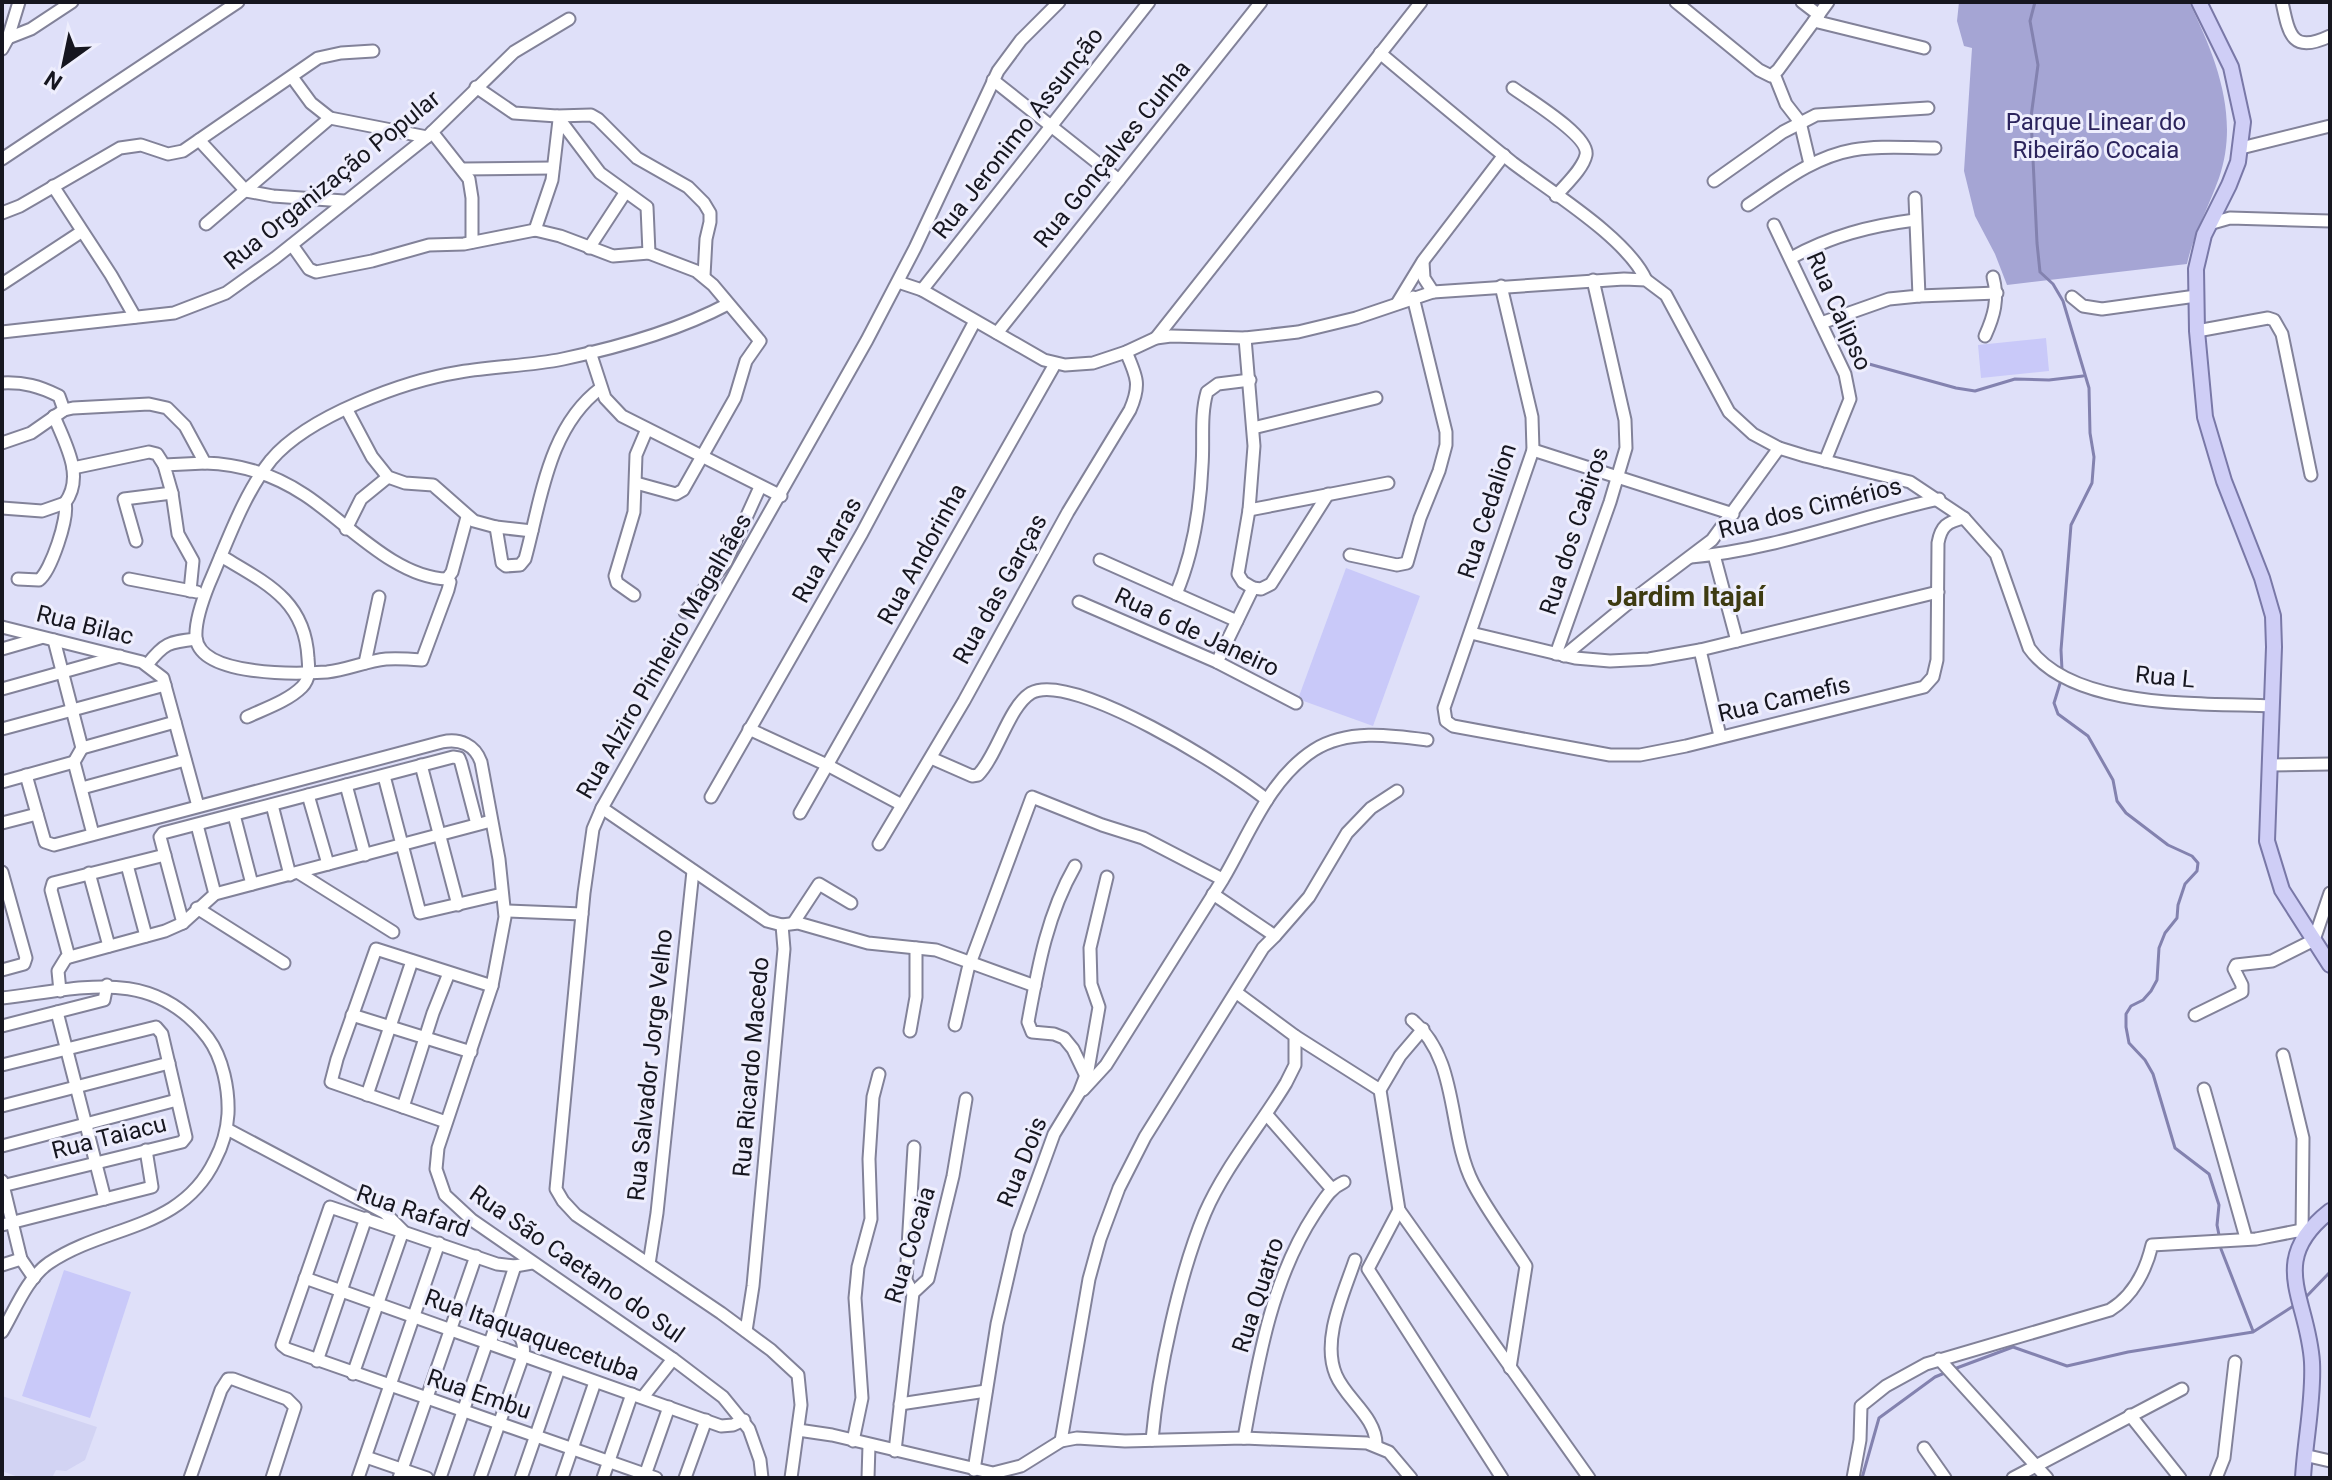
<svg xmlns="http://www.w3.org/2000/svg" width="2332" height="1480" font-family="Roboto,sans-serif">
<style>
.built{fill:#d2d3f3}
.green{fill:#c9c9f9}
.forest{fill:#a5a5d4}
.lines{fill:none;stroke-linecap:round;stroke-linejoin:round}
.stream{stroke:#8382af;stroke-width:3}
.minor-casing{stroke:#828299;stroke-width:15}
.major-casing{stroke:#7978a7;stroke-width:18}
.minor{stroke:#fff;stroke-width:11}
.major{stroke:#cfcef6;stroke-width:14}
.labels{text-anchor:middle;stroke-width:6;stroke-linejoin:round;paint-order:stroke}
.park-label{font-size:24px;fill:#2b235c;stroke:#eeeefd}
.street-label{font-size:24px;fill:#16161f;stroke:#eeeefd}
.quarter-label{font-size:28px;font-weight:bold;fill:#3e3b11;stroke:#eeeefd}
</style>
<rect width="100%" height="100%" fill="#dfe0f9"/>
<!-- built -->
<polygon class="built" points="2,1396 97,1427 85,1460 66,1471 56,1470 52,1478 21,1478 2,1471"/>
<!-- green -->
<g class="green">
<polygon points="2046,338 2049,371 1981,378 1978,345"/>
<polygon points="1346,568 1420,596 1373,726 1298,699"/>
<polygon points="64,1270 131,1292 90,1418 22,1396"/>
</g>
<!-- forest -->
<path class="forest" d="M1959 2H2189C2216 57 2240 117 2219 178 2209 206 2193 235 2187 264L2007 285 1995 254 1975 216 1964 171 1972 48 1964 46 1957 21Z"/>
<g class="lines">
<!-- stream -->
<g class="stream">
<polyline points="2035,2 2030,21 2038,65 2031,117 2037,243 2040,272 2053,284 2063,301 2089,388 2090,433 2094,457 2092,483 2071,525 2061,650 2062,670"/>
<polyline points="1869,364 1956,388 1975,391 2015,379 2049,380 2083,376"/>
<polyline points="2062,677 2054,703 2058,714 2088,736 2113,780 2117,801 2126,813 2168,845 2192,856 2198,863 2197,871 2185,884 2178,905 2177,918 2165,933 2159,948 2157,980 2151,991 2143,1000 2131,1006 2126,1014 2126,1027 2129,1043 2145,1060 2153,1074 2175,1148 2209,1174 2219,1205 2217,1225 2219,1235"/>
<polyline points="2221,1249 2253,1331"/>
<polyline points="2305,1298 2330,1272"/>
<polyline points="1954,1369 2013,1347 2067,1366 2128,1352 2253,1332 2295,1305"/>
<polyline points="1862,1478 1879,1418 1935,1377 1947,1372"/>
</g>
<!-- minor casing -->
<g class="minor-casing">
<g id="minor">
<polyline points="1676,2 1759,70 1771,76 1778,70 1828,2"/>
<polyline points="1802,2 1819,15"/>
<path d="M2282 2C2289 35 2292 54 2330 36"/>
<polyline points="1814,21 1924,48"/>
<polyline points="8,38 31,29 72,2"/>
<polyline points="2,49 8,38 19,2"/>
<path d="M1380 53C1424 90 1468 127 1513 163 1551 192 1627 238 1646 280"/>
<polyline points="1774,74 1786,104 1800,122 1810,164"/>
<polyline points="292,77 311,103 330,118 427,137"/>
<polyline points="993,80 1119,180"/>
<polyline points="476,87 514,113 557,116 600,173 647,207 649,253"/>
<path d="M1513 88C1528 99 1590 136 1586 155 1583 169 1565 185 1556 196"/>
<polyline points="557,116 591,115 598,119 637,158 688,187 704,203 710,213 710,222 706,239 704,276"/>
<polyline points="432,132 469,179 472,198 472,242"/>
<polyline points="199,140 246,191 273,196 344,201"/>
<polyline points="2241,148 2330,126"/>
<polyline points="2,159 238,2"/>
<polyline points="463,169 553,168"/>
<polyline points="1714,181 1783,132 1816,115 1928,108"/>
<polyline points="53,186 111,275 135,317"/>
<path d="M1748 205C1781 183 1813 157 1853 150 1879 145 1908 148 1935 148"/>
<polyline points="2,213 20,206 120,148 141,145 168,154 183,151 318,58 341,53 373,51"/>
<polyline points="206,224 330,118"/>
<polyline points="2209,224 2230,218 2330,221"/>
<polyline points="1774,225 1845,374 1850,399 1825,461"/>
<polyline points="535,230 552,180 559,120"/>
<polyline points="292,245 309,269 316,272 372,261 429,245 464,244 535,230 560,236 613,256 649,253 696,271 713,285 760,341 746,361 735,398 683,490 676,494 636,483"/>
<polyline points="589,248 625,193"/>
<path d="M1791 258C1831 236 1869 226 1915 220"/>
<polyline points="1423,262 1424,278 1433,292"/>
<path d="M898 282 922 290 1044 360 1065 365 1093 363 1126 352 1156 338 1171 336 1245 338 1298 332 1356 318 1433 292 1624 279 1646 280 1666 295 1729 412 1753 434 1779 448 1805 456 1910 482 1964 518 1996 554 2029 648C2073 710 2204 703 2272 706"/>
<polyline points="2,284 81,232"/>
<path d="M1501 286 1532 417 1533 450 1444 708 1446 721 1453 726 1610 755H1640L1686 746 1924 687 1933 677 1937 660 1938 543C1941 526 1947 522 1964 518"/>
<polyline points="922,290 1149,2"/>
<polyline points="1919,296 1997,293"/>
<polyline points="2072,297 2083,306 2102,309 2196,296"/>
<polyline points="1398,302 1423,261 1504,155"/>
<polyline points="1821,323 1889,299 1919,296 1915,198"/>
<polyline points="2197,331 2268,318 2274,320 2282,334 2311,475"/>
<polyline points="2,332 174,313 226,293 275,258 427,137 514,52 569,19"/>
<polyline points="997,333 1261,2"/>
<path d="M1985 336C1994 316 1999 299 1993 277"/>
<polyline points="1156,338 1421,2"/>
<polyline points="590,352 605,398 622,416 781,496"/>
<path d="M2 383C24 382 39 386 59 396L64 410"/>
<polyline points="347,410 372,457 388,477 405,483 433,485 474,521 496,527 532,531"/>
<polyline points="1253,428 1376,398"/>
<path d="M2 443 31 433 64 410 73 408 149 404 167 408 185 426 205 463C240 464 275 475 305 495 345 521 395 578 447 579"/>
<polyline points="1533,450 1733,514"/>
<polyline points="73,468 149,452 157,454 164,465"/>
<polyline points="2,508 42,511 65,503"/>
<polyline points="1249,510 1388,483"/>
<path d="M467 517 452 572 447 579 450 582 448 590 422 660C410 659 398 658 386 659 366 661 347 670 327 672 299 674 199 677 196 637 195 621 203 599 209 584 227 543 243 495 271 460 308 416 404 381 460 372 494 366 529 366 563 359 620 347 677 331 728 304"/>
<path d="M496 527 502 563 506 566 520 565 525 559C541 501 548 427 601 388"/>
<polyline points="346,529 361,499 388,477"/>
<polyline points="136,541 124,499 172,493"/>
<polyline points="1350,555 1397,565 1407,563 1420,518 1439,471 1446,445 1446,432 1413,297"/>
<polyline points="1714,555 1737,641"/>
<path d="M221 556C266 583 305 600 308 658 309 669 310 679 302 687 288 701 264 709 247 717"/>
<path d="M1691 557C1775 550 1857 517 1939 499"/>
<polyline points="1100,560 1237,621"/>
<path d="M18 579 39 580C51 571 69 517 65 503 85 476 65 444 54 416"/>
<polyline points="129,579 197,592"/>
<polyline points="1253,588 1261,589 1271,584 1328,494"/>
<polyline points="190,591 193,561 178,534 172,493 164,465 205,463"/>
<path d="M1176 594C1193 554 1200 510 1202 466 1204 442 1200 416 1207 392L1218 384 1250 380"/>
<polyline points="634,595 617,583 615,576 634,512 636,455 647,429"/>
<polyline points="1079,602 1217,662 1296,703"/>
<polyline points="685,612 726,562 760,487"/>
<polyline points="2,627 142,662 163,678 198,806"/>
<polyline points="1471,633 1575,658 1610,661 1649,659 1700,650 1938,592"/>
<polyline points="54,640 82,748 74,762 93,834"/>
<polyline points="2,649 40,638"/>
<polyline points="1700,650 1720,736"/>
<polyline points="1556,654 1610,502 1626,448 1625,420 1593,280"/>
<polyline points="1564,656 1626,605 1712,540 1779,448"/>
<polyline points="1217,662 1253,588 1243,582 1238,574 1249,510 1254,446 1245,338"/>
<polyline points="365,663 379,597"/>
<path d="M147 665C164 643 169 642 196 639"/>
<polyline points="2,689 120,656"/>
<polyline points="2,729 165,685"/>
<polyline points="749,729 827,765 902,805"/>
<polyline points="82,748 175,722"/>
<path d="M931 758 972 776 978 775C997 756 1009 706 1031 693 1072 670 1232 771 1267 800"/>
<polyline points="421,765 458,905"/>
<polyline points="2270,765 2330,764"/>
<path d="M26 775 45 842 54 845 442 742C460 738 475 745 481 762L499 859 505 917 492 986 438 1148 436 1169 445 1195 472 1220 673 1359 723 1397 749 1429 760 1460 762 1478"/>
<polyline points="384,776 420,913 502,894"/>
<polyline points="2,782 74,762"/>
<polyline points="346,785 365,855"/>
<polyline points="82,788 185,760"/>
<polyline points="308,795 328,864"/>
<polyline points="711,797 862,533 975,321"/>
<polyline points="272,805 290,875"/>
<polyline points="602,808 767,921 782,925 784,949 753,1286 746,1331"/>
<polyline points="800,813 1055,364"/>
<polyline points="234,815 252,884"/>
<polyline points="2,823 37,814"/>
<polyline points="197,825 215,894"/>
<path d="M879 844 964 701 1068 512 1130 410C1141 385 1137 377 1126 352"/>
<polyline points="127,865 146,936"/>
<path d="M1075 866C1047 915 1038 967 1028 1022L1032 1032 1054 1034 1064 1038 1073 1049 1086 1076"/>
<polyline points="2,872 26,958 24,964 2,970"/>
<polyline points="89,873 109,946"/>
<polyline points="299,873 393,932"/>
<polyline points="197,908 284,963"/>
<polyline points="506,911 582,914"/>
<polyline points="794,922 819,884 851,903"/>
<polyline points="183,923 160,837 163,833 453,757 459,758 461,763 477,824"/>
<polyline points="782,925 798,923 868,943 936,950 1035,986"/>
<polyline points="1275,936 1309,897 1347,833 1371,808 1397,791"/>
<polyline points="69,957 51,890 53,883 165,855"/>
<polyline points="60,991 58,971 66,958 165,931 183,923 215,894 491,821"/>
<path d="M2 998C80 989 153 965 208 1038 223 1058 229 1090 228 1114 227 1130 223 1145 215 1160 181 1231 107 1224 49 1263 27 1278 15 1310 2 1332"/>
<polyline points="57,1012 105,1199"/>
<polyline points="352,1015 471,1052"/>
<polyline points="2195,1015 2242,992 2242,985 2234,969 2236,965 2272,961 2314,940 2330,893"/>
<path d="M1412 1020C1460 1060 1447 1132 1473 1183 1488 1212 1509 1239 1526 1266L1510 1368"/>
<polyline points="955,1025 968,969 1032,797 1102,825 1143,838 1222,879"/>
<polyline points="2,1026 104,1000 107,985"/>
<polyline points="1423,1029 1400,1056 1380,1090 1399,1210 1589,1478"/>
<polyline points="910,1031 916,997 916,948"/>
<polyline points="1295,1036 1380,1090"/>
<polyline points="2283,1055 2303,1138 2302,1236"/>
<polyline points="2,1065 156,1027 162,1034 186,1137 182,1142 2,1186"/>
<polyline points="2204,1089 2246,1238"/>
<path d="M1083 1090 1106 1065C1145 1003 1184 941 1223 879 1249 835 1269 779 1314 750 1347 729 1390 735 1427 740"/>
<polyline points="367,1095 412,961"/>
<polyline points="2,1106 169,1063"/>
<polyline points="403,1107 433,1013 449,973"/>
<polyline points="1267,1115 1331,1188"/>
<polyline points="446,1122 331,1082 337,1059 376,949 492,986"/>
<polyline points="227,1129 385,1213 403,1231 353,1374"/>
<polyline points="2,1146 177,1100"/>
<polyline points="2,1181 21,1259 34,1278"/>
<polyline points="1399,1210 1368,1269 1502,1478"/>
<polyline points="2,1225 152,1187 146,1150"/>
<path d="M1355 1260C1344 1293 1321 1340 1336 1375 1346 1399 1376 1417 1376 1444"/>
<polyline points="532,1263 515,1266 497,1264 330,1207 282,1345 287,1349 656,1478"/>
<polyline points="649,1264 657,1213 693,871"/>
<polyline points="2,1265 21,1259"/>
<polyline points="305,1278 721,1426 733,1425 744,1420"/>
<polyline points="913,1293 906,1280 914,1147"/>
<polyline points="490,1343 515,1266"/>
<polyline points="1939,1359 2047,1478"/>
<polyline points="317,1361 366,1218"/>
<polyline points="643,1397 673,1359"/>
<polyline points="900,1404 986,1391"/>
<polyline points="2130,1415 2180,1478"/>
<polyline points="798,1430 832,1435 993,1473 1021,1466 1061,1441 1077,1438 1125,1441 1244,1438 1367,1443 1389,1452 1411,1478"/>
<path d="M1244 1438C1258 1361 1271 1280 1315 1213 1324 1200 1329 1189 1344 1182"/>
<path d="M1152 1440C1158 1373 1179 1275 1205 1213 1225 1167 1260 1126 1286 1083L1295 1065V1036L1237 993"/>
<polyline points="853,1441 862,1398 855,1298 858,1267 871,1219 869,1159 873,1097 879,1074"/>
<polyline points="1061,1441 1089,1279 1100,1239 1119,1188 1145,1137 1263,948 1275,936 1213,894"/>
<polyline points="1924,1448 1945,1478"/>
<polyline points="895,1451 913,1293 928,1279 953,1176 966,1099"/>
<polyline points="2304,1455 2330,1461"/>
<polyline points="366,1457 427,1478"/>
<polyline points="974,1470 997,1324 1018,1233 1054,1134 1079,1093 1088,1070 1099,1007 1091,984 1090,948 1107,877"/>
<polyline points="190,1478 221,1390 228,1379 233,1379 287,1399 295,1407 272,1478"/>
<polyline points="358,1478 439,1243"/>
<polyline points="399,1478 476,1256"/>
<polyline points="440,1478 487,1342"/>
<path d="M480 1478 523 1356C526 1334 515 1332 498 1322"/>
<polyline points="521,1478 559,1369"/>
<polyline points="562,1478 595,1382"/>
<polyline points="603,1478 632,1394"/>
<polyline points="644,1478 669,1407"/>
<polyline points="685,1478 706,1420"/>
<polyline points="791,1478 801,1405 798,1375 771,1350 721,1313 576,1215 563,1201 556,1189 584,893 593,829 602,808 867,340 915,248 998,71 1021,40 1059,2"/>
<polyline points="868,1478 869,1445"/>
<path d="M1853 1478 1860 1440 1861 1406 1886 1386 1926 1364 2110 1310C2133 1296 2146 1270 2152 1245L2256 1239 2302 1230"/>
<polyline points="2013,1478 2182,1389"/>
<polyline points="2216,1478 2224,1458 2235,1362"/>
</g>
</g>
<!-- major casing -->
<g class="major-casing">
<g id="major">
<polyline points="2199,2 2231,67 2243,122 2238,162 2229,185 2204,235 2196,269 2197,331 2205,417 2224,481 2262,578 2273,616 2274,647 2267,841 2282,890 2330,965"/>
<path d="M2303 1478C2305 1440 2314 1400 2312 1362 2308 1298 2266 1261 2330 1211"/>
</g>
</g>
<!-- minor -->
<use href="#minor" class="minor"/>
<!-- major -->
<use href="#major" class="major"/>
</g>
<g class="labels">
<!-- park labels -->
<g class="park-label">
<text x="2096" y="130">Parque Linear do<tspan x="2096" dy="28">Ribeirão Cocaia</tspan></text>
</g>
<!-- street labels -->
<g class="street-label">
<text transform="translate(1018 133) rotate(-52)" y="8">Rua Jeronimo Assunção</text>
<text transform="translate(1112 154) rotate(-51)" y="8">Rua Gonçalves Cunha</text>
<text transform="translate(332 180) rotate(-39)" y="8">Rua Organização Popular</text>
<text transform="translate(1839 311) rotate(66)" y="8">Rua Calipso</text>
<text transform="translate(1810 508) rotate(-14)" y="8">Rua dos Cimérios</text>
<text transform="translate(1487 511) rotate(-72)" y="8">Rua Cedalion</text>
<text transform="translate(1574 531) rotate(-72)" y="8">Rua dos Cabiros</text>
<text transform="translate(827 550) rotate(-61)" y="8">Rua Araras</text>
<text transform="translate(922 554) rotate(-61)" y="8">Rua Andorinha</text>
<text transform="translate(1000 589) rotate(-61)" y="8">Rua das Garças</text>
<text transform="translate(85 625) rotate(14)" y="8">Rua Bilac</text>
<text transform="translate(1197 632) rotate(25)" y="8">Rua 6 de Janeiro</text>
<text transform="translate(664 656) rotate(-60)" y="8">Rua Alziro Pinheiro Magalhães</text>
<text transform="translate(2165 677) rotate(5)" y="8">Rua L</text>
<text transform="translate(1784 699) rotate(-13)" y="8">Rua Camefis</text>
<text transform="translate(650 1065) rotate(-84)" y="8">Rua Salvador Jorge Velho</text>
<text transform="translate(751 1067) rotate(-85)" y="8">Rua Ricardo Macedo</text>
<text transform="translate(109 1137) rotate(-14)" y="8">Rua Taiacu</text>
<text transform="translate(1022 1162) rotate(-68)" y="8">Rua Dois</text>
<text transform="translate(413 1211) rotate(19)" y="8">Rua Rafard</text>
<text transform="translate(910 1245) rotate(-73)" y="8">Rua Cocaia</text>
<text transform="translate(577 1264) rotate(35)" y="8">Rua São Caetano do Sul</text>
<text transform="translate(1258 1295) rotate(-72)" y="8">Rua Quatro</text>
<text transform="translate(532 1335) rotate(20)" y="8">Rua Itaquaquecetuba</text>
<text transform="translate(479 1394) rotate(19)" y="8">Rua Embu</text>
</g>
<!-- quarter labels -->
<g class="quarter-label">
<text x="1686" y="606">Jardim Itajaí</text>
</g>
</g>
<!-- border -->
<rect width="2332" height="1480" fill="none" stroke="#16161f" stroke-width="8"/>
<!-- north arrow -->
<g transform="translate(64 64) rotate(213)" stroke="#eeeefd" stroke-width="6" paint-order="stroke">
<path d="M0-6L14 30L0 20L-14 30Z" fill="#16161f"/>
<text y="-12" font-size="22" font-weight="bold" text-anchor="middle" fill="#16161f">N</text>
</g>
</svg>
